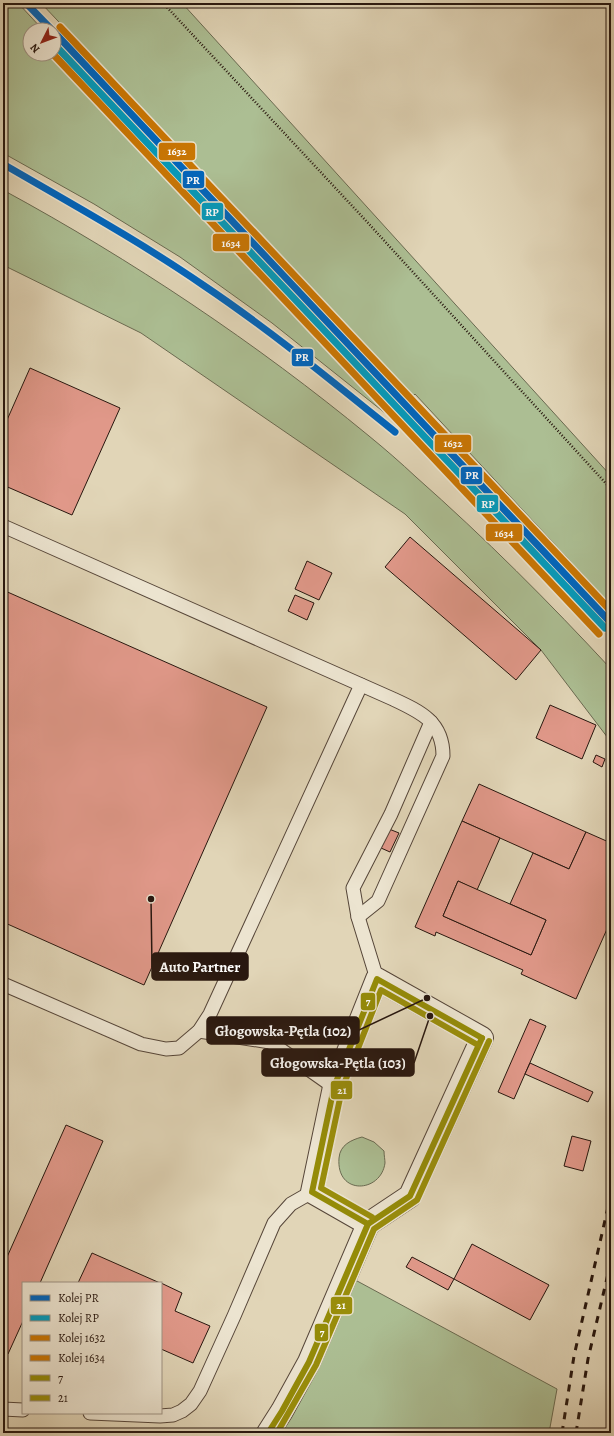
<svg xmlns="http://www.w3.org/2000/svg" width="614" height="1436" font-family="Alegreya,serif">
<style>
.green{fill:#acbe93;stroke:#6a6a51}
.building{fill:#e09889;stroke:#28170f}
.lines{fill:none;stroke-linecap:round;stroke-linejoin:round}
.lane-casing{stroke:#564639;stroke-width:15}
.street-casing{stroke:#564639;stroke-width:24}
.path{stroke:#28170f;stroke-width:2.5;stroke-dasharray:1 2;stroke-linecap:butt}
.lane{stroke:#ece4d0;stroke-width:13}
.street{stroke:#ece4d0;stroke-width:22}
.rail{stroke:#28170f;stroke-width:3;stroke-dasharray:7 7;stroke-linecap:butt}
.bus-1-casing{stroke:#ece4d0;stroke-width:9}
.bus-2-casing{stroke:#ece4d0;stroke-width:9}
.bus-1{stroke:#948b08;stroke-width:6}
.bus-2{stroke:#998d0b;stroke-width:6}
.rail-1-casing{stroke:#ece4d0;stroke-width:10}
.rail-2-casing{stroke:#ece4d0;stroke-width:10}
.rail-3-casing{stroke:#ece4d0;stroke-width:10}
.rail-4-casing{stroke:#ece4d0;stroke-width:10}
.rail-1{stroke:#0065bd;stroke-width:7}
.rail-2{stroke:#049abb;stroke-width:7}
.rail-3{stroke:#c97604;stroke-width:7}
.rail-4{stroke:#c97604;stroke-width:7}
.leader{fill:none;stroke:#28170f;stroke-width:1.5}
.callout-dot{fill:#28170f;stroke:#ece4d0;stroke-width:1.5}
.callout{fill:#28170f;stroke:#28170f;stroke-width:1.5}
.callout-label{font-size:15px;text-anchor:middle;font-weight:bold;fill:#fff}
.line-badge{stroke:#ece4d0;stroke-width:1.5}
.badge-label{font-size:11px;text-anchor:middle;font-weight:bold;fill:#fff}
</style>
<rect width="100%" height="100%" fill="#e1d5b7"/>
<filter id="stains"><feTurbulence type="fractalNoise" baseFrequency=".005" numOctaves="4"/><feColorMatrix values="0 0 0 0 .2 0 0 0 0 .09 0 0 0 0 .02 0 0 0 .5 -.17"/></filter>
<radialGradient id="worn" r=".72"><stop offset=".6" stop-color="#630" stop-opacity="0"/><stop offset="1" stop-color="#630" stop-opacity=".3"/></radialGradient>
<!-- green -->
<g class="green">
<polygon points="3,3 18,3 43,30 30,30 30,54 54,54 54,41 400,408 390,417 272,323 180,257 94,204 3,153"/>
<polygon points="41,3 182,3 611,476 611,605 415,394 412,397"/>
<path d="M3 190C132 260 256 343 369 436 385 449 401 463 416 477 485 538 549 602 611 669V742L541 650 405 514 141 333 3 265Z"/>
<path d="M362 1137 374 1142 384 1151C384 1155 385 1160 385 1163 381 1193 336 1196 339 1158 340 1145 351 1140 362 1137Z"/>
<polygon points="346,1275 557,1389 549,1433 268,1433"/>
</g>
<!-- building -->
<g class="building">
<polygon points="30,368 120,408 72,515 3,485 3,429"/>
<polygon points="410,537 541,650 516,680 385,567"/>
<polygon points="307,561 332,573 319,600 295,589"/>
<polygon points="3,590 267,707 144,985 3,922"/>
<polygon points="295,595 314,603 307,620 288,611"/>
<polygon points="550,705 596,725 582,759 536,738"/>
<polygon points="596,755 605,759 602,767 593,762"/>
<polygon points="479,784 586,832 569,869 462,821"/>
<polygon points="462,821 500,838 477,890 458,881 443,916 531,955 546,920 510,904 533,853 569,869 586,832 611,843 611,920 576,999 521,974 523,970 436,932 435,936 415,927"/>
<polygon points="389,829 399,833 390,852 381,848"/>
<polygon points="458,881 546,920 531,955 443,916"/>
<polygon points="530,1019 546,1026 514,1099 498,1092"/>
<polygon points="530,1063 593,1092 588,1102 525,1074"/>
<polygon points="66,1125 103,1141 40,1283 23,1283 23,1321 8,1354 3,1351 3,1266"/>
<polygon points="572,1136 591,1141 583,1171 564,1166"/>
<polygon points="472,1244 549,1285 530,1320 454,1279"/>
<polygon points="92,1253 160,1283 78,1283"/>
<polygon points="412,1257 454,1279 448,1290 406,1267"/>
<polygon points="161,1283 182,1293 175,1311 210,1326 193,1363 161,1349"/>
</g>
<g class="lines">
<!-- lane casing -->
<g class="lane-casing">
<g id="lane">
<path d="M3 526 393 699C421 712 443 722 443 756L378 901 358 917"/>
<polyline points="377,979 358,917 353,888 391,814 431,722"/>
<polyline points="3,984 141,1044 166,1049 179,1048 199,1031 210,1014 361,685"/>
<polyline points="199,1031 270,1042 334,1087"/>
<polyline points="3,1409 23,1410"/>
<polyline points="90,1413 160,1416 173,1415 182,1411 191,1404 200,1391 234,1316 274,1223 291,1204 312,1192"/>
</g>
</g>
<!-- street casing -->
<g class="street-casing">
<polyline id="street" points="268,1433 282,1411 309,1362 368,1224 410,1196 482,1038 377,979 334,1087 312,1192 368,1224"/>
</g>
<!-- path -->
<polyline class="path" points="163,3 369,224 611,489"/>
<!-- lane -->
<use href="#lane" class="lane"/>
<!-- street -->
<use href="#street" class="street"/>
<!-- rail -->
<g class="rail">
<polyline points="562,1433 574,1356 611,1194"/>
<polyline points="576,1433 588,1359 611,1261"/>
</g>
<!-- bus-1 casing -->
<g class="bus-1-casing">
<g id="bus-1">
<polyline points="368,1224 312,1192 334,1087 377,979 482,1038"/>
<polyline points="268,1433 282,1411 309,1362 368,1224 410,1196 482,1038"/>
</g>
</g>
<!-- bus-2 casing -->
<g class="bus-2-casing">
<g id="bus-2">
<polyline points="372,1217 321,1188 342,1089 381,990 478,1045"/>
<polyline points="277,1433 316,1365 374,1229 417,1200 489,1041"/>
</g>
</g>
<!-- bus-1 -->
<use href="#bus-1" class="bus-1"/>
<!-- bus-2 -->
<use href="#bus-2" class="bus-2"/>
<!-- rail-1 casing -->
<g class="rail-1-casing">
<g id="rail-1">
<polyline points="26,3 52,30"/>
<polyline points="54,32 611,623"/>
<path d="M3 164C70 203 139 241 203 285 270 330 332 381 395 432"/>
</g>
</g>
<!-- rail-2 casing -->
<g class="rail-2-casing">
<polyline id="rail-2" points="54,44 605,628"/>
</g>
<!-- rail-3 casing -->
<g class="rail-3-casing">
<polyline id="rail-3" points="60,27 611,611"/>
</g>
<!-- rail-4 casing -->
<g class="rail-4-casing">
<polyline id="rail-4" points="53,54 599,634"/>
</g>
<!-- rail-1 -->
<use href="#rail-1" class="rail-1"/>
<!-- rail-2 -->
<use href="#rail-2" class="rail-2"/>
<!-- rail-3 -->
<use href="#rail-3" class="rail-3"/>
<!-- rail-4 -->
<use href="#rail-4" class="rail-4"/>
</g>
<!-- callouts -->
<path class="leader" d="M151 899L152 967M427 998L359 1030M430 1016L414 1063"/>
<g class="callout-dot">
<circle cx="151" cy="899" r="4"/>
<circle cx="427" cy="998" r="4"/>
<circle cx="430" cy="1016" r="4"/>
</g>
<g class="callout">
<rect x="152" y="953" width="96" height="27" rx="4"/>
<rect x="207" y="1017" width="152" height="27" rx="4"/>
<rect x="262" y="1049" width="152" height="27" rx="4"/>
</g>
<g class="callout-label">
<text x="200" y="972">Auto Partner</text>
<text x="283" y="1036">Głogowska-Pętla (102)</text>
<text x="338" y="1068">Głogowska-Pętla (103)</text>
</g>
<g class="line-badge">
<rect x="158" y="142" width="38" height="19" rx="4" fill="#c97604"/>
<rect x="182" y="170" width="23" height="19" rx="4" fill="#0065bd"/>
<rect x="201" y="202" width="23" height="19" rx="4" fill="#049abb"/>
<rect x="212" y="233" width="38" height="19" rx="4" fill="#c97604"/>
<rect x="291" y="348" width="23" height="19" rx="4" fill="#0065bd"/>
<rect x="434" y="434" width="38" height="19" rx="4" fill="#c97604"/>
<rect x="460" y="466" width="23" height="19" rx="4" fill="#0065bd"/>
<rect x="476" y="494" width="23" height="19" rx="4" fill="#049abb"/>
<rect x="485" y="523" width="38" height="19" rx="4" fill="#c97604"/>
<rect x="360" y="992" width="16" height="19" rx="4" fill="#948b08"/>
<rect x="330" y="1080" width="23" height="20" rx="4" fill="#998d0b"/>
<rect x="330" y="1296" width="23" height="19" rx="4" fill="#998d0b"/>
<rect x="314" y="1323" width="15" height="19" rx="4" fill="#948b08"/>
</g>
<g class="badge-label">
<text x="177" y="155">1632</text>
<text x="193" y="184">PR</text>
<text x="212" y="216">RP</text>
<text x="231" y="247">1634</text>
<text x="302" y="361">PR</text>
<text x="453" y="447">1632</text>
<text x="472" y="479">PR</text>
<text x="488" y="508">RP</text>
<text x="504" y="537">1634</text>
<text x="368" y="1005">7</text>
<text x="342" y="1094">21</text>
<text x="341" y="1309">21</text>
<text x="322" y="1336">7</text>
</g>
<!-- margin -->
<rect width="614" height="1436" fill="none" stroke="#e1d5b7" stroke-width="16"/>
<rect x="4" y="4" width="606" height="1428" fill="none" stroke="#28170f" stroke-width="2"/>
<rect x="8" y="8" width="598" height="1420" fill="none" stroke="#28170f"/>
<!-- legend -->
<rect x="22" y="1282" width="140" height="132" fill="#ece4d0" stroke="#9e9283"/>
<rect x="30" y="1295" width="20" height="6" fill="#0065bd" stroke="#9e9283"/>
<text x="58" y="1302" font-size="12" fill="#28170f">Kolej PR</text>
<rect x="30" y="1315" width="20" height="6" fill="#049abb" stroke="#9e9283"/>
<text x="58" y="1322" font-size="12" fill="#28170f">Kolej RP</text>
<rect x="30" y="1335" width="20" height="6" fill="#c97604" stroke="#9e9283"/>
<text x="58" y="1342" font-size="12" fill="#28170f">Kolej 1632</text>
<rect x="30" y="1355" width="20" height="6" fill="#c97604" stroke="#9e9283"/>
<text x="58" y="1362" font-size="12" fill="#28170f">Kolej 1634</text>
<rect x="30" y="1375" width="20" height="6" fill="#948b08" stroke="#9e9283"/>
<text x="58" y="1382" font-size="12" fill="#28170f">7</text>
<rect x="30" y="1395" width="20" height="6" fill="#998d0b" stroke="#9e9283"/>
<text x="58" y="1402" font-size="12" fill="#28170f">21</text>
<!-- north arrow -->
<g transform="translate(42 42) rotate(228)"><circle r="19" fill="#ece4d0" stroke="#9e9283"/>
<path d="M0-3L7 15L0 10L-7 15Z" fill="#8f2418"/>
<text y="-6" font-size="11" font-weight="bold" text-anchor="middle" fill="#28170f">N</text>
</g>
<rect width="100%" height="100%" filter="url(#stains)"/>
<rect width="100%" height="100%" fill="url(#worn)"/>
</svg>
